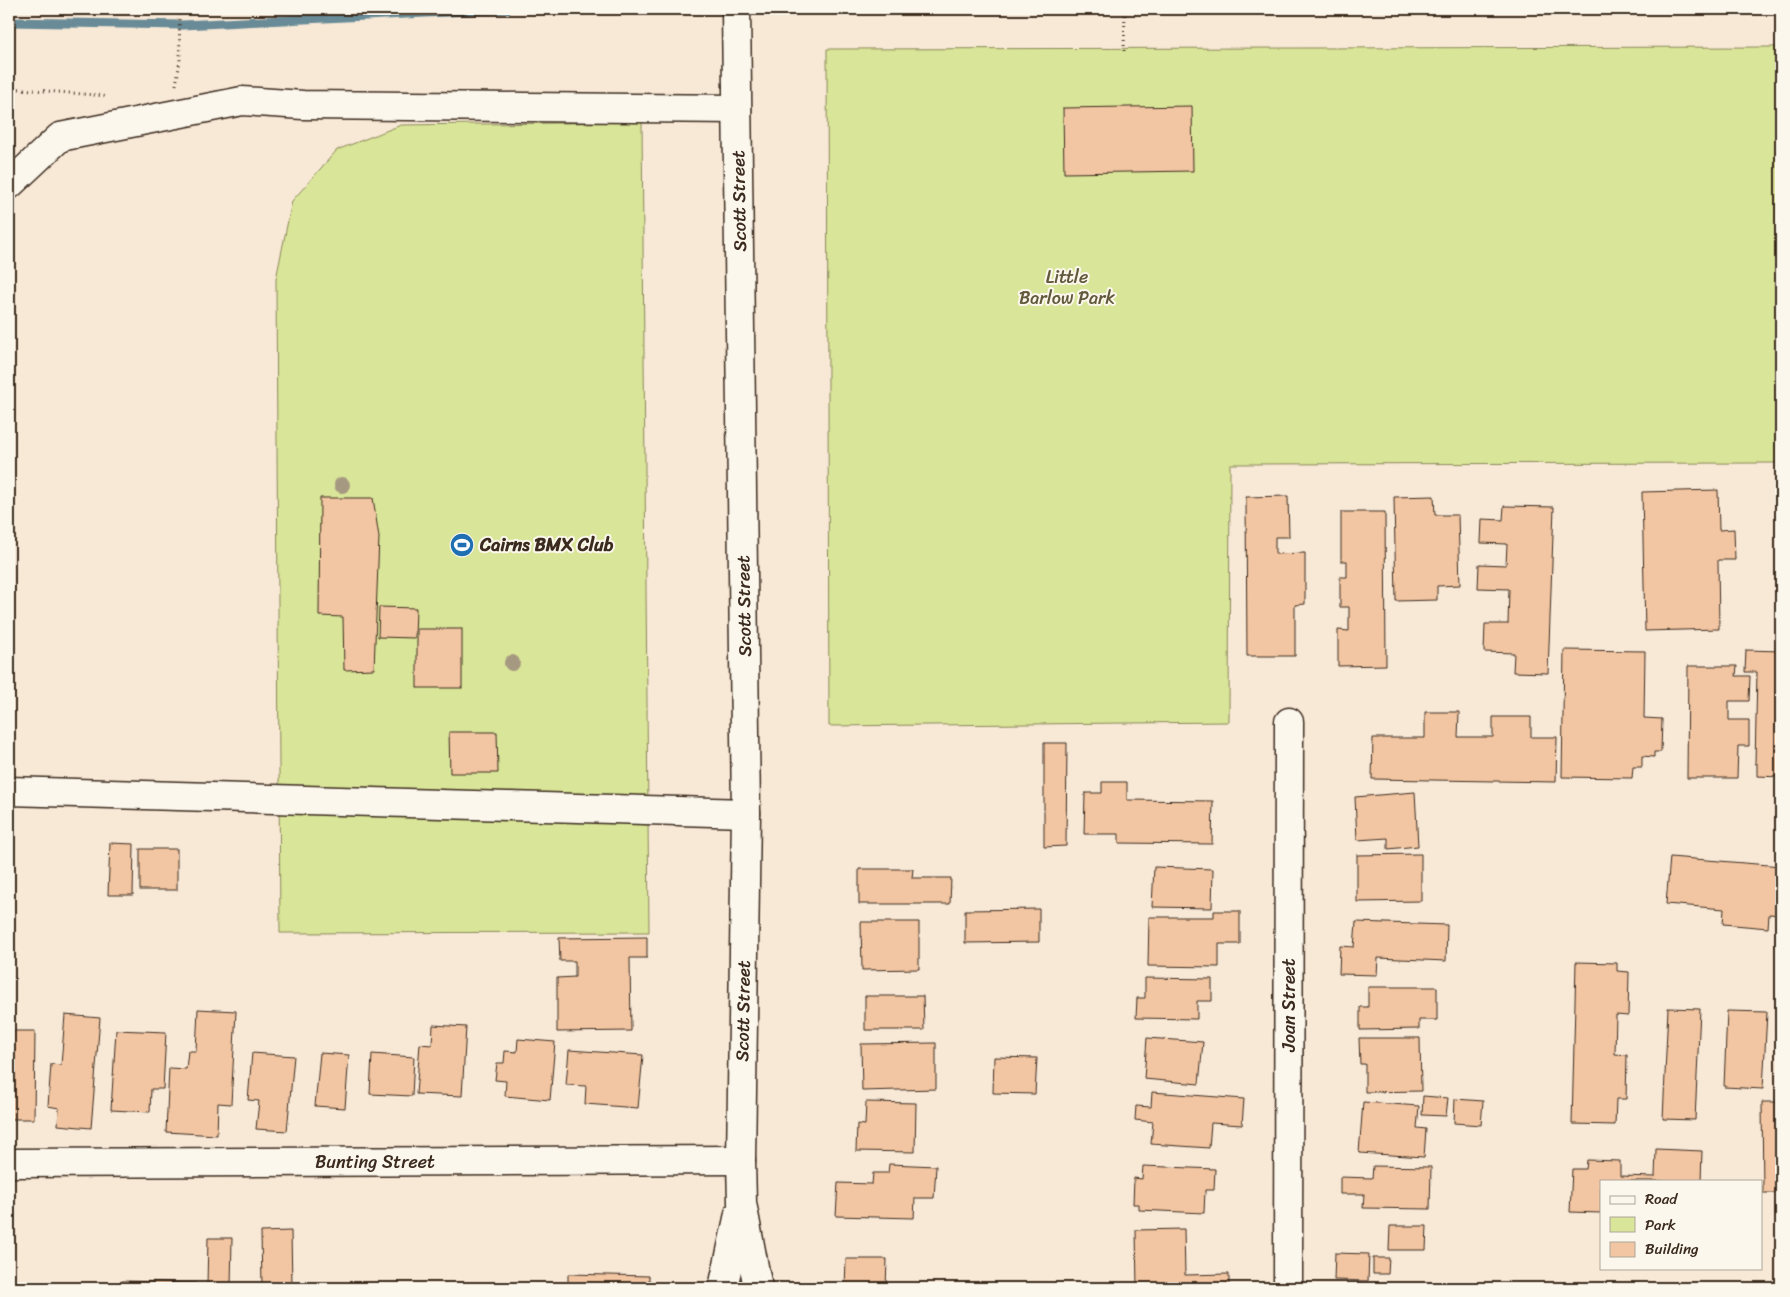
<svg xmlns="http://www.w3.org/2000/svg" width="1790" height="1297" font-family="Sriracha,sans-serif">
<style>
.green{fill:#d9e598;stroke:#8a885b}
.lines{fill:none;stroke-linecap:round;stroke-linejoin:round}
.stream{stroke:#688b97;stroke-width:9}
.building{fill:#f2c6a2;stroke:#3b2a1e}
.minor-casing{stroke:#3b2a1e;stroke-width:31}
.path{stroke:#3b2a1e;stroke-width:3;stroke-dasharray:1 4;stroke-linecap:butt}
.minor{stroke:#fbf7ec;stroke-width:28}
.tree{fill:#a69981}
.labels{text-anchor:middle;stroke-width:4;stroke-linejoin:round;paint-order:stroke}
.street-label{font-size:18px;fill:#3b2a1e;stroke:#fbf7ec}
.park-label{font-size:18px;fill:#62593c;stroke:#fbf7ec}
.poi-label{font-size:18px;font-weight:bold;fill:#3b2a1e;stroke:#fbf7ec;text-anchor:start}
</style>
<rect width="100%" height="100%" fill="#f8e8d6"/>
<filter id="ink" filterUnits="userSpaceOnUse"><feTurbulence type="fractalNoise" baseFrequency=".02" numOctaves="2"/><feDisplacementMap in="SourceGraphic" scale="10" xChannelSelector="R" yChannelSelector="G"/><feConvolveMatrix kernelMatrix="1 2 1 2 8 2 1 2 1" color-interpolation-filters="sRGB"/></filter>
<g filter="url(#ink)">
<!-- green -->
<g class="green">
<polygon points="1781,47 1781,463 1230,464 1229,722 829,726 827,49"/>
<polygon points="642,122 649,932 280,933 276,279 292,201 337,150 401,125"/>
</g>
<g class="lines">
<!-- stream -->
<polyline class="stream" points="9,22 183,25 508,9"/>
</g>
<!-- building -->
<g class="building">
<polygon points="1192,106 1193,171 1064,173 1063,108"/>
<polygon points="1718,490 1719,530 1734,529 1735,560 1718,560 1719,629 1645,631 1642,492"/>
<polygon points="1288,496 1289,537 1275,537 1275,554 1305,553 1305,604 1295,605 1295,656 1247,656 1246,497"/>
<polygon points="1434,496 1435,515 1458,515 1460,585 1437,586 1437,600 1396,601 1394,497"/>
<polygon points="320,498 373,498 379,537 374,669 344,670 343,617 319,616"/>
<polygon points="1504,506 1554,507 1548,673 1513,672 1514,653 1484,652 1485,624 1508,624 1509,589 1478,588 1479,564 1506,565 1507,544 1481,543 1482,519 1503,520"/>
<polygon points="1341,512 1385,512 1386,665 1338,666 1338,630 1349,631 1349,607 1340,607 1340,577 1347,577 1347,561 1341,561"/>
<polygon points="379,607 416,608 415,638 378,637"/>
<rect x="417" y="629" width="45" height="59"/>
<polygon points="1564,650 1645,651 1644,718 1662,719 1661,752 1654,752 1654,757 1642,756 1642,767 1633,767 1632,778 1562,777"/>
<polygon points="1746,650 1781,651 1781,777 1757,776 1757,763 1755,764 1757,672 1745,672"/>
<polygon points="1688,666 1737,666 1736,676 1750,676 1749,701 1729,701 1729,720 1749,720 1749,746 1738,746 1737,778 1687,778"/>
<polygon points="1425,712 1459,712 1458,737 1493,737 1493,717 1531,717 1531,737 1557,737 1556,782 1372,779 1373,738 1425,738"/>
<polygon points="449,732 497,732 498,773 450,773"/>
<polygon points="1044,743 1067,743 1066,846 1044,847"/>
<polygon points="1102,782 1127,782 1127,800 1213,801 1212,844 1119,843 1119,834 1084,834 1085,793 1102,793"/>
<polygon points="1415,792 1418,846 1388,849 1388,838 1357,840 1355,797"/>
<polygon points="110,843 134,844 133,895 108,895"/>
<rect x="140" y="849" width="37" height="41"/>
<polygon points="1421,854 1421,901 1357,902 1357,855"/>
<polygon points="1670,857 1781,866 1781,915 1769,914 1768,928 1723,924 1724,909 1666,904"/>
<polygon points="1154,867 1213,869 1212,908 1152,907"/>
<polygon points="859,869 913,869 912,878 951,878 950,904 859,904"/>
<polygon points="1039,909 1039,942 965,943 965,910"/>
<polygon points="1214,911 1240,911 1240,944 1219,944 1219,967 1148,966 1149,917 1214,917"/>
<polygon points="861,922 919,922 919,969 862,970"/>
<polygon points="1356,922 1447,925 1446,961 1378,958 1377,975 1339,974 1340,946 1354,947"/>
<polygon points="647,937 647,958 630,958 631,1031 557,1032 557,978 575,977 575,961 560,961 559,938"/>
<polygon points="1576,962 1617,963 1617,971 1629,972 1628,1016 1616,1015 1615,1054 1627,1055 1626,1099 1616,1099 1615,1125 1572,1124"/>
<polygon points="1145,978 1212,979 1212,1001 1197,1001 1197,1019 1136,1018 1137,998 1145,998"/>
<polygon points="1368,987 1437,987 1437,1020 1419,1020 1419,1029 1360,1030 1360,1007 1368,1007"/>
<polygon points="865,996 923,996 924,1030 865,1030"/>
<polygon points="1668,1008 1700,1009 1695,1120 1663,1119"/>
<polygon points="198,1009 236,1011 231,1104 218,1103 217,1135 166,1132 169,1068 186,1069 188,1051 196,1051"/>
<polygon points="1727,1011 1767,1012 1763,1089 1724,1087"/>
<polygon points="65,1015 100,1018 91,1128 58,1125 59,1108 48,1106 51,1064 61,1065"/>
<polygon points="433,1025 466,1027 462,1096 416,1094 420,1044 432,1045"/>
<polygon points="116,1030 166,1032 163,1089 151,1089 150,1112 111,1110"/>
<polygon points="9,1031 35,1031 34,1119 9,1119"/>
<polygon points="1147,1038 1203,1042 1199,1084 1144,1079"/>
<polygon points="1359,1038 1420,1038 1421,1091 1365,1092 1365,1064 1360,1064"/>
<polygon points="518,1039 555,1042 550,1100 505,1096 506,1081 495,1080 497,1063 504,1063 505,1051 517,1052"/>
<polygon points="936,1043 936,1089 862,1091 861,1044"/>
<polygon points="569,1050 643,1055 638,1108 585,1104 586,1086 566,1085"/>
<polygon points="252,1053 294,1056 287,1131 256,1129 259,1101 248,1100"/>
<polygon points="320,1053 349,1055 345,1108 315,1106"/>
<polygon points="372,1054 414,1057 412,1096 370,1094"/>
<polygon points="994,1057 1037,1058 1035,1094 993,1093"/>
<polygon points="1152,1092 1244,1099 1242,1125 1211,1123 1209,1148 1151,1144 1153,1122 1135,1120 1136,1106 1151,1107"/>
<polygon points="1423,1096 1448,1098 1446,1116 1422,1115"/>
<polygon points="1455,1099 1483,1101 1481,1125 1454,1123"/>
<polygon points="866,1102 916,1103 915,1152 856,1151 857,1124 865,1125"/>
<polygon points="1363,1102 1419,1106 1417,1128 1426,1129 1424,1157 1359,1153"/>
<polygon points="1762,1102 1781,1102 1781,1193 1763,1193"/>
<polygon points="1656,1149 1702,1151 1701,1181 1601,1181 1601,1213 1570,1212 1572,1169 1586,1169 1587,1160 1620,1161 1620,1176 1655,1177"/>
<polygon points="889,1164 936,1166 934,1198 915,1198 914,1218 836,1216 838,1183 872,1184 873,1173 888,1173"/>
<polygon points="1143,1166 1215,1169 1214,1190 1205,1190 1204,1213 1139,1210 1139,1204 1133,1204 1134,1178 1142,1179"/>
<polygon points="1373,1166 1431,1167 1430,1209 1363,1208 1364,1194 1340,1194 1340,1177 1372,1178"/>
<polygon points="1390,1226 1427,1226 1426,1250 1389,1250"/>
<polygon points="1184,1229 1185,1275 1229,1274 1229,1288 1137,1288 1136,1230"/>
<polygon points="291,1231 292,1286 262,1287 261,1232"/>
<polygon points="208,1238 232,1238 231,1286 207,1286"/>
<polygon points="1335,1253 1369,1254 1368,1281 1334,1280"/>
<polygon points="1373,1258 1389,1258 1388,1274 1373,1274"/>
<polygon points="846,1259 887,1259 886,1288 845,1288"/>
<polygon points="568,1274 649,1276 649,1288 568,1288"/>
<polygon points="122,1281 196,1283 196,1288 121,1288"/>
<rect x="295" y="1284" width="41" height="4"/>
</g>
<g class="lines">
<!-- minor casing -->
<g class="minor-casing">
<g id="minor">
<polyline points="736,9 746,813 741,1160 742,1203 758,1288"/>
<polyline points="9,185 60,137 242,101 303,105 737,109"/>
<polyline points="9,791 746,813"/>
<polyline points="9,1163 741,1160"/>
<polyline points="723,1288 739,1214"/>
<polyline points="1288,1288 1289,722"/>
</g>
</g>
<!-- path -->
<g class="path">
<polyline points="1124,51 1125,9"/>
<polyline points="176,85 180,61 179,9"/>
<polyline points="9,88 107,96"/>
</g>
<!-- minor -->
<use href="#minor" class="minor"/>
</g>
<!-- trees -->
<g class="tree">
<circle cx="342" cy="485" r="8"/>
<circle cx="512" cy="663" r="8"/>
</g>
</g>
<!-- icons -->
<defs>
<g id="stadium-disc" transform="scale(1.25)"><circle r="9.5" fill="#1f6fb2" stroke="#fbf7ec"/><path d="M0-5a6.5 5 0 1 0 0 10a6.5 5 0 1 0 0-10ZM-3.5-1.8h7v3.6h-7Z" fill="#fff"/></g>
</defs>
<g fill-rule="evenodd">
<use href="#stadium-disc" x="462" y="545"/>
</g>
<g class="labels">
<!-- street labels -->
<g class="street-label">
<text transform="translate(739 201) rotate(-91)" y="6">Scott Street</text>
<text transform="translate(744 606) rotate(-91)" y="6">Scott Street</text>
<text transform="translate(1289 1005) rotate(-90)" y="6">Joan Street</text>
<text transform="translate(743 1011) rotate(-89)" y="6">Scott Street</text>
<text x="375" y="1168">Bunting Street</text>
</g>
<!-- park labels -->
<g class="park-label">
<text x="1067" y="283">Little<tspan x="1067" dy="21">Barlow Park</tspan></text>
</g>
<!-- poi labels -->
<g class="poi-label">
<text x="480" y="551">Cairns BMX Club</text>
</g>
</g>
<!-- margin -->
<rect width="1790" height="1297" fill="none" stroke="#fbf7ec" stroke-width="30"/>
<rect x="15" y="15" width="1760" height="1267" fill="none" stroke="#3b2a1e" stroke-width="2" filter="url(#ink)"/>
<!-- legend -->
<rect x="1600" y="1180" width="162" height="90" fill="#fbf7ec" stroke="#aea59a"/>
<rect x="1610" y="1196" width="25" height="8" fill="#fbf7ec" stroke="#aea59a"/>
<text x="1645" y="1204" font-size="15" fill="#3b2a1e">Road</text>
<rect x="1610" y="1217" width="25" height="15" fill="#d9e598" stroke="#aea59a"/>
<text x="1645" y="1230" font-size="15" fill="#3b2a1e">Park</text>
<rect x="1610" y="1242" width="25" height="15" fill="#f2c6a2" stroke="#aea59a"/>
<text x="1645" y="1254" font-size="15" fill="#3b2a1e">Building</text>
</svg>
